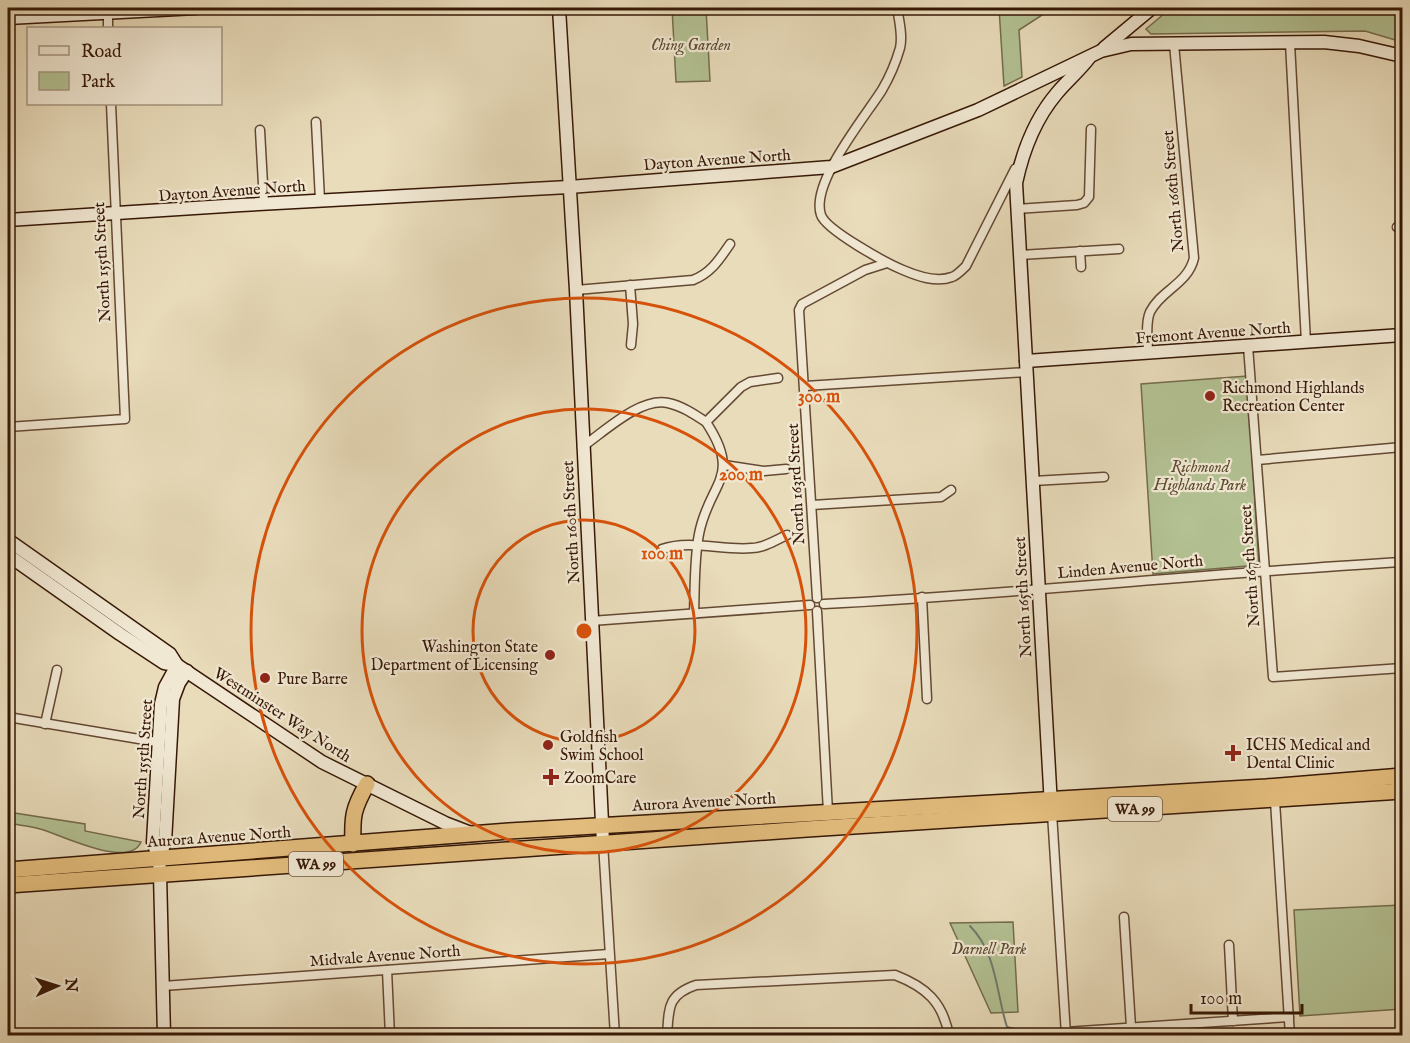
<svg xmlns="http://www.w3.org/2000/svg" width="1410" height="1043" font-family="'IM FELL English',serif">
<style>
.green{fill:#b3c193;stroke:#756c4c;stroke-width:1.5}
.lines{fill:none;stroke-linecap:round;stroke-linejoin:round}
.stream{stroke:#71796e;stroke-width:2}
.street-casing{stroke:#644933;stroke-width:11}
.secondary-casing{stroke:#371806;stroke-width:15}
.highway-casing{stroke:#371806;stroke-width:18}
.street{stroke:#f1e8d3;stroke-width:8}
.secondary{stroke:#f1e8d3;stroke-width:12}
.highway{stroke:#e4be7e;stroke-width:15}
.ring{fill:none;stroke:#d6520b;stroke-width:3}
.poi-dot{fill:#8f2418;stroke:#f1e8d3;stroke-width:2}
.labels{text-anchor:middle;stroke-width:4.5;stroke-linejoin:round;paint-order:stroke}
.shield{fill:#f1e8d3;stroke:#6f5644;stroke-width:1.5}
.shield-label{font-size:15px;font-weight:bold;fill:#371806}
.park-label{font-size:16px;font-style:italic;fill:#5c4b30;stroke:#f1e8d3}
.street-label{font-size:16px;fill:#371806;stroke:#f1e8d3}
.poi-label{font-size:16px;fill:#371806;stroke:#f1e8d3;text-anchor:start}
.centre{fill:#d6520b;stroke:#f1e8d3;stroke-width:3}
.ring-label{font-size:18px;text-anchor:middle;font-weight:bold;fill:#d6520b;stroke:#f1e8d3;stroke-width:4.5;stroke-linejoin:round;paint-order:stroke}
</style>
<rect width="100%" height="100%" fill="#e9dcbb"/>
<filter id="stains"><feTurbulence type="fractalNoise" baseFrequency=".00333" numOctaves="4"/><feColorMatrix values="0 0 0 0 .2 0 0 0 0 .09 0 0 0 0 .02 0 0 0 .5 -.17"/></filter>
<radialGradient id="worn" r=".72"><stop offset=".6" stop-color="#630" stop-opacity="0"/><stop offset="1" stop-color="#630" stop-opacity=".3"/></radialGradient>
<!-- green -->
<g class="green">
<polygon points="672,8 706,8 710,81 676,82"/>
<polygon points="999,8 1053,8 1019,30 1022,77 1004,86"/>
<polygon points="1171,8 1402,8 1402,42 1365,31 1151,34 1146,29"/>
<polygon points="1247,376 1259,565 1153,574 1141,384"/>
<path d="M8 812 85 824V831L141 842C129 870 60 834 40 829 30 826 18 825 8 823Z"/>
<polygon points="1402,905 1402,1009 1300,1016 1294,910"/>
<polygon points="1013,922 1018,1012 991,1013 950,923"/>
</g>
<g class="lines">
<!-- stream -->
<path class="stream" d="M970 926C997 953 996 993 1007 1027L1015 1029"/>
<!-- street casing -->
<g class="street-casing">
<g id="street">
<polyline points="108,8 108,28"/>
<path d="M897 8C899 20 903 36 900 48 896 62 889 78 882 90 865 117 810 183 821 215 826 230 886 263 903 270 917 276 936 283 952 277 956 276 962 270 966 266L1015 169"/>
<polyline points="1290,43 1306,342"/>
<polyline points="316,122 320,200"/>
<polyline points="260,130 264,203"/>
<polyline points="1016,209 1077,205 1084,203 1089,197 1091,129"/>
<polyline points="1397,227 1402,223"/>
<polyline points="1080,251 1081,267"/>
<polyline points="1020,255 1119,249"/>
<polyline points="630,285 633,324 631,345"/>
<path d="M576 290 693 280C711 273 719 260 730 244"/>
<polyline points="1248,346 1273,677 1402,668"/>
<path d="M1148 354C1148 341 1145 324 1150 312 1161 290 1188 284 1194 258L1174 44"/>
<polyline points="805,386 1027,372"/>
<polyline points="8,427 125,419 111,104"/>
<path d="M582 447C604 432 640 397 668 403 682 406 694 414 706 422"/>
<polyline points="1257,460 1402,447"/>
<polyline points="724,465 764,471 786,469"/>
<polyline points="1033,481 1104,477"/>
<polyline points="812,505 941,497 951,490"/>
<path d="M662 549C691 539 723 551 752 548 764 548 776 540 787 535"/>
<polyline points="922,597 927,699"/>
<polyline points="817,598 799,310 802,304 865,270 887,263"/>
<path d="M824 604C1017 594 1209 573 1402 562"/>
<polyline points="817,611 828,812"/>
<path d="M694 614C695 588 694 560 699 534 709 482 743 478 706 422L741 387 750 382 778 378"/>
<polyline points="591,621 810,605"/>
<polyline points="8,717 157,742"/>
<polyline points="45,724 57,670"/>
<polyline points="1275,801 1290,1036"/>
<polyline points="1052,813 1066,1035"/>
<polyline points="603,843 615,1036"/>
<polyline points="1124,917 1131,1027"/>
<polyline points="1229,945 1233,1021"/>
<polyline points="387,970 390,1036"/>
<polyline points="163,986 609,954"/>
<polyline points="1065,1032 1289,1017"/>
<path d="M667 1036C669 1008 667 995 696 985L895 975C926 987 943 1002 949 1036"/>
</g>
</g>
<!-- secondary casing -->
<g class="secondary-casing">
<g id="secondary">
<polyline points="559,8 576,290 603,843"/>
<polyline points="8,18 196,8"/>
<polyline points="1104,48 1152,8"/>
<polyline points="8,220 241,205 569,187 831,167 978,110 1101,51 1131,44 1324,42 1359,46 1402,56"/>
<polyline points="1026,361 1402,335"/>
<polyline points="8,540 170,654 177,665"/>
<polyline points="8,555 120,634 164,663 177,665 322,762 445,823 471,833"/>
<path d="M1051 806 1016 183C1023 150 1035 119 1057 93 1067 81 1079 71 1089 58"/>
<polyline points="159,859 165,842 173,699 179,683 187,671"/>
<polyline points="164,1036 160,874 159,859 153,842 161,704 165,687 177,665"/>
</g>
</g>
<!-- highway casing -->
<g class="highway-casing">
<g id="highway">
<path d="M353 844C352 816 353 809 367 784"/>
<polyline points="8,870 509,831 1266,787 1402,776"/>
<polyline points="8,885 807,829 1402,791"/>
</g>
</g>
<!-- street -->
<use href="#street" class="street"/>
<!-- secondary -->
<use href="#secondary" class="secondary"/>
<!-- highway -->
<use href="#highway" class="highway"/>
</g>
<!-- distance rings -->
<g class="ring">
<circle cx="584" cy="631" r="111"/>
<circle cx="584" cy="631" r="222"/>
<circle cx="584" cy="631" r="333"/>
</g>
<!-- markers -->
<g class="poi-dot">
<circle cx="1210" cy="396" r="6"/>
<circle cx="550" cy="655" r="6"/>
<circle cx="265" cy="678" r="6"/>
<circle cx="548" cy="745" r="6"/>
<path d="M1230 744h6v6h6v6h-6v6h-6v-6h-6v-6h6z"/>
<path d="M548 768h6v6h6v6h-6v6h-6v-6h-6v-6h6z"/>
</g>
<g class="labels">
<!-- shield labels -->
<g class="shield">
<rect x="1108" y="797" width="54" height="24" rx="4.5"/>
<rect x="289" y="852" width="54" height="24" rx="4.5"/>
</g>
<g class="shield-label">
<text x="1135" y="814">WA 99</text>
<text x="316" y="869">WA 99</text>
</g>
<!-- park labels -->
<g class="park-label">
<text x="691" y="50">Ching Garden</text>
<text x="1200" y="472">Richmond<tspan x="1200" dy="18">Highlands Park</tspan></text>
<text x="989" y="954">Darnell Park</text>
</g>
<!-- street labels -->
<g class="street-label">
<text transform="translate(717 159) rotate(-4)" y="6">Dayton Avenue North</text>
<text transform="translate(232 190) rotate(-4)" y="6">Dayton Avenue North</text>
<text transform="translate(1172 191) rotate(-95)" y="6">North 166th Street</text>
<text transform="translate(101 262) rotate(-93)" y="6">North 155th Street</text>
<text transform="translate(1213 332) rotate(-4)" y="6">Fremont Avenue North</text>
<text transform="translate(795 484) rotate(-93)" y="6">North 163rd Street</text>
<text transform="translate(570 522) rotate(-93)" y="6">North 160th Street</text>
<text transform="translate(1130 566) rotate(-5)" y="6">Linden Avenue North</text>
<text transform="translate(1249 566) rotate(-94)" y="6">North 167th Street</text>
<text transform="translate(1022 597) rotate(-93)" y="6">North 165th Street</text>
<text transform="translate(283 714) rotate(33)" y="6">Westminster Way North</text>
<text transform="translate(142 759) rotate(-86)" y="6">North 155th Street</text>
<text transform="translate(704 801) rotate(-3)" y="6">Aurora Avenue North</text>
<text transform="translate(219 836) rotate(-4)" y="6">Aurora Avenue North</text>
<text transform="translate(385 955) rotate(-4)" y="6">Midvale Avenue North</text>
</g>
<!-- poi labels -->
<g class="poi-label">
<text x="1222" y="393">Richmond Highlands<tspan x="1222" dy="18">Recreation Center</tspan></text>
<text x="538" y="652" text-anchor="end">Washington State<tspan x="538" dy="18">Department of Licensing</tspan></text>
<text x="277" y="684">Pure Barre</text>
<text x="560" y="742">Goldfish<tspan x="560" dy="18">Swim School</tspan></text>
<text x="1246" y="750">ICHS Medical and<tspan x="1246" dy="18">Dental Clinic</tspan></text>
<text x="564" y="783">ZoomCare</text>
</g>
</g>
<circle cx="584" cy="631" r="9" class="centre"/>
<g class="ring-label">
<text x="819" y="402">300 m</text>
<text x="741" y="480">200 m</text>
<text x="662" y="559">100 m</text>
</g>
<!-- margin -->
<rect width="1410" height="1043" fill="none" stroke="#e9dcbb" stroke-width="30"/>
<rect x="9" y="9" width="1392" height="1025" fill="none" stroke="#371806" stroke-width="3"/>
<rect x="15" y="15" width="1380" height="1013" fill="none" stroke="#371806" stroke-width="1.5"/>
<!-- legend -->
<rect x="27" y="27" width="195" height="78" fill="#f1e8d3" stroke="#a79581" stroke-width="1.5"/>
<rect x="39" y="46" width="30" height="9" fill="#f1e8d3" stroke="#a79581" stroke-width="1.5"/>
<text x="81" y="57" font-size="18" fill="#371806">Road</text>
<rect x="39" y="72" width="30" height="18" fill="#b3c193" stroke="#a79581" stroke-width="1.5"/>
<text x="81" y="87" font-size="18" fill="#371806">Park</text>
<!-- north arrow -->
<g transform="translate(57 986) rotate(87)" stroke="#f1e8d3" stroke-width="4.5" paint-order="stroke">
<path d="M0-4.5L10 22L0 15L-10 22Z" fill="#371806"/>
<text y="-9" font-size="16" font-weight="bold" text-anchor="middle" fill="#371806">N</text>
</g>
<!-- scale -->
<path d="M1191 1004v9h111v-9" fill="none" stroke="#371806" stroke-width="3"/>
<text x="1200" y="1004" font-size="18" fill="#371806" stroke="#f1e8d3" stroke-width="4.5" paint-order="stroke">100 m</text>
<rect width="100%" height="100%" filter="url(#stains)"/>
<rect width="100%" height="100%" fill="url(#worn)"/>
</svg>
